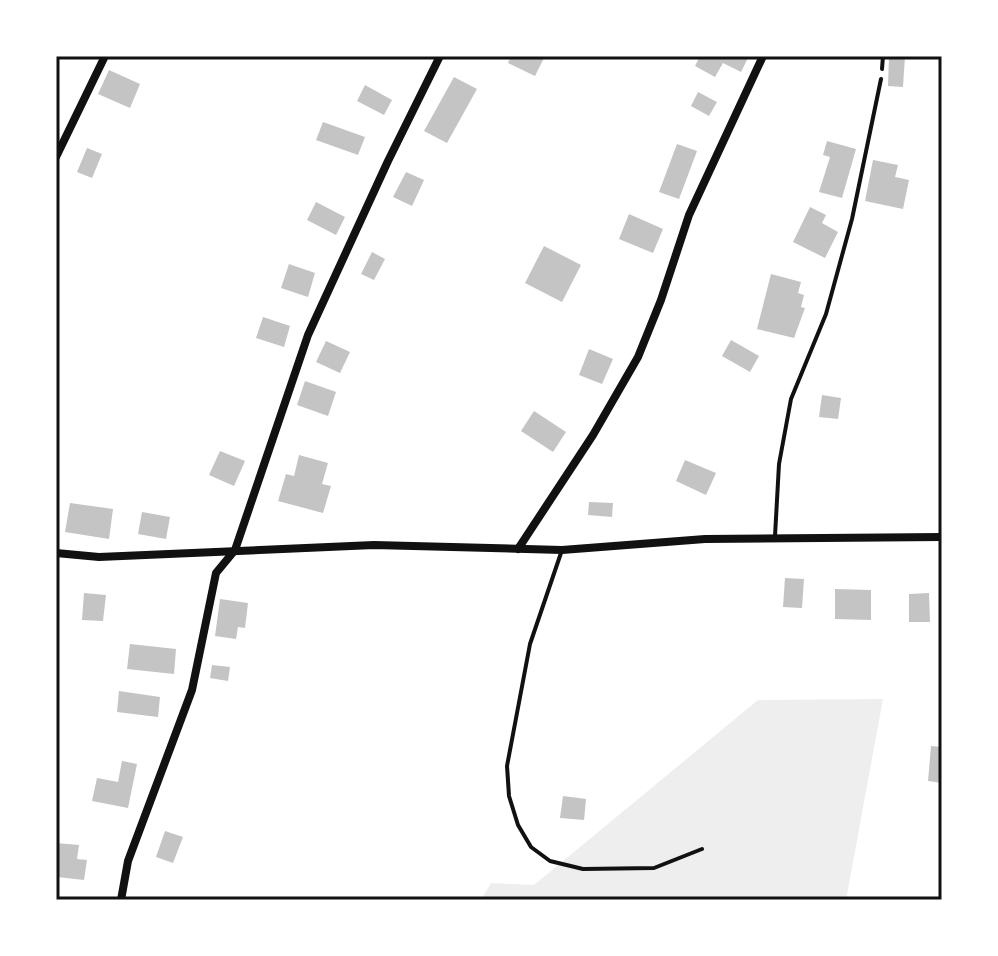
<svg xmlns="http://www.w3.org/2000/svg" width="998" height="956" font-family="'Roboto Condensed',sans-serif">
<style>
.green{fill:#eee}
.building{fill:#c4c4c4}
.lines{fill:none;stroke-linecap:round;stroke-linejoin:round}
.path{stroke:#111;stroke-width:4}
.service{stroke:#111;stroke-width:4}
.minor{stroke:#111;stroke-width:8}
.neatline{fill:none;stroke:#111;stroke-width:3}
</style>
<rect width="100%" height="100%" fill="#fff"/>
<!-- green -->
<polygon class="green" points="883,699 846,900 481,900 491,883 534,885 758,700"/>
<!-- building -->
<g class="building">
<polygon points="511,56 545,56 535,76 508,63"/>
<polygon points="700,56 749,56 741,72 723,63 715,77 695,66"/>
<polygon points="889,56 905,56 903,87 888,86"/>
<polygon points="109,70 140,84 130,108 98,94"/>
<polygon points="454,77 477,89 447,143 424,131"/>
<polygon points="365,85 392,100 384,115 357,101"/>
<polygon points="698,92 717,102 709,116 691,106"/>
<polygon points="323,122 365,137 358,155 316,140"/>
<polygon points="827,141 856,149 842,198 819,192 830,157 823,155"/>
<polygon points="677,144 697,151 679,199 659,192"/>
<polygon points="87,148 102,154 92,178 77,172"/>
<polygon points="873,160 898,165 895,177 909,180 903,209 865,201"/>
<polygon points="406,172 424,180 412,206 393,197"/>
<polygon points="316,202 345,217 336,235 307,220"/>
<polygon points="810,207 826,215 822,223 838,232 825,258 793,242"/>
<polygon points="629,214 663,229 653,253 619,239"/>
<polygon points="544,246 581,265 562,302 525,283"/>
<polygon points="372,252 385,259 374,280 361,274"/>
<polygon points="289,264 315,273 308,297 281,288"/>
<polygon points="771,274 801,282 798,293 804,295 801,307 805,308 794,338 757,329"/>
<polygon points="263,317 290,326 284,347 256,338"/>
<polygon points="731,340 759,356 750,372 722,356"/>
<polygon points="326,341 350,352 340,373 316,362"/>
<polygon points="589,349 613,359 602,384 579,375"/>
<polygon points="305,381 336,392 328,416 297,405"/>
<polygon points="822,395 841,398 838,419 819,417"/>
<polygon points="534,411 566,432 553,452 521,431"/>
<polygon points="220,451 245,461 234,486 209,475"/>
<polygon points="299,455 328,463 322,484 331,486 323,513 278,501 286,474 294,476"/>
<polygon points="685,460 716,473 706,495 676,481"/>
<polygon points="589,502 613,503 612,517 588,515"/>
<polygon points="70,503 113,509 109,539 65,532"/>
<polygon points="142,512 170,517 166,539 138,534"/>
<polygon points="785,578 804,579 802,608 783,607"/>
<polygon points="835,589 871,590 871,620 835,619"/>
<polygon points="84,593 106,595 103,621 82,620"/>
<polygon points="929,593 930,622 909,622 909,594"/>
<polygon points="220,599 248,603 245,628 238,627 236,639 215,636"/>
<polygon points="130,644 176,649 174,674 127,669"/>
<polygon points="212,665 230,667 228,681 210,678"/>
<polygon points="119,691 160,697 158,717 117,712"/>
<polygon points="931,746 942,747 942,783 928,781"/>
<polygon points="122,761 137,764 128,808 92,801 97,778 118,782"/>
<polygon points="563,796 586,799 584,820 560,818"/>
<polygon points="165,831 183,837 173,863 156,857"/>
<polygon points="56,843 79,845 77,859 87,860 84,880 57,877 59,855 56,855"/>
</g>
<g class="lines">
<!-- path -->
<polyline class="path" points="882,69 883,56"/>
<!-- service -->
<g class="service">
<polyline points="775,536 779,464 791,399 826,314 852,219 881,79"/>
<polyline points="562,550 530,644 507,766 509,796 518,825 531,847 550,861 583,869 654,868 702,849"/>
</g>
<!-- minor -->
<g class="minor">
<polyline points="56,157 105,56"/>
<polyline points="518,549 593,435 638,357 661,300 689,215 763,56"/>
<polyline points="56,553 99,557 374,545 562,550 705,539 942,537"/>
<polyline points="121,900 128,861 192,690 216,573 235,550 308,335 388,161 440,56"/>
</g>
</g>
<!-- border -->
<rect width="998" height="956" fill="none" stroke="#ffffff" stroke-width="116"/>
<rect x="58" y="58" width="882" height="840" class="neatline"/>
</svg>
